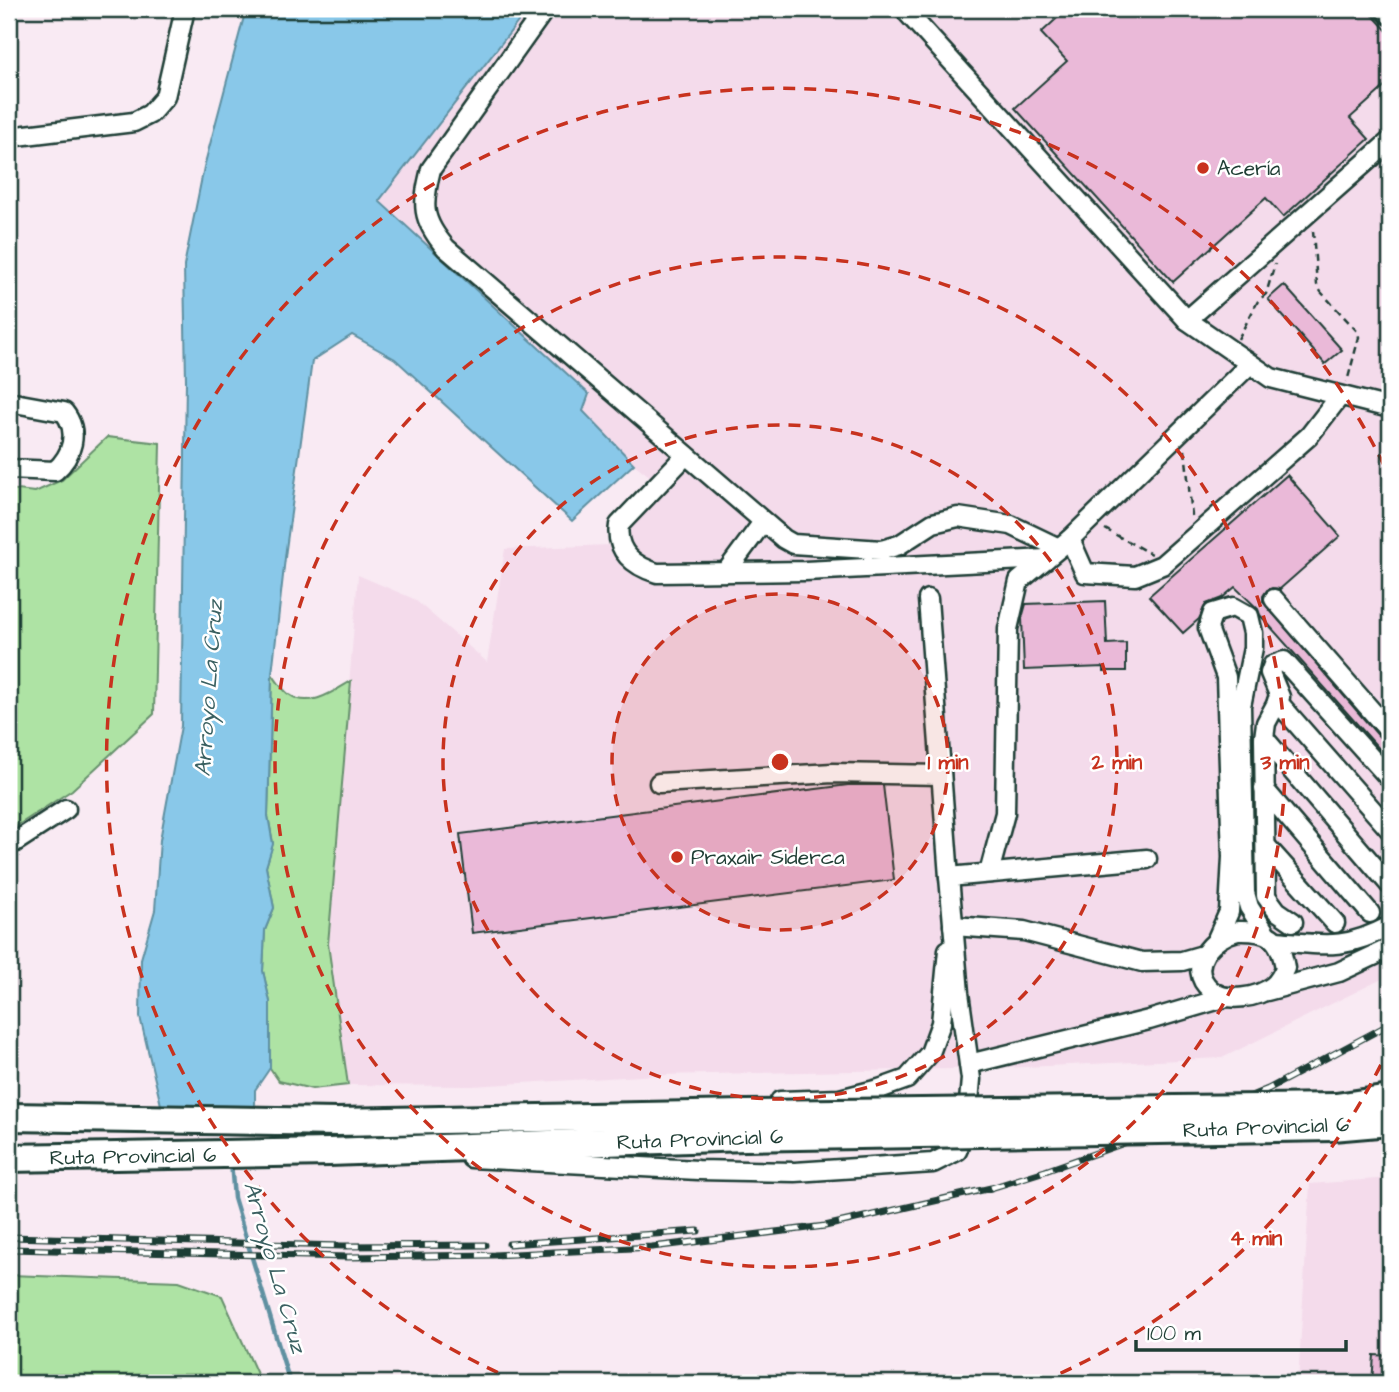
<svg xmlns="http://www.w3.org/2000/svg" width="1399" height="1392" font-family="'Architects Daughter',sans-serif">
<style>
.built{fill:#f4dbeb}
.green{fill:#aee3a4;stroke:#66906c;stroke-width:2}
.water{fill:#89c8e9;stroke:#5f90a1;stroke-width:2}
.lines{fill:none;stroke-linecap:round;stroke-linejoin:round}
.stream{stroke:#5f90a1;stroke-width:4.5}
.building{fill:#eab9d8;stroke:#1f3d34;stroke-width:2}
.minor-casing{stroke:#1f3d34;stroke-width:23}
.highway-casing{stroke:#1f3d34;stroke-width:32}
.path{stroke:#1f3d34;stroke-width:2.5;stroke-dasharray:7 5;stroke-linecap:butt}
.minor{stroke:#fff;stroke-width:18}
.highway{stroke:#fff;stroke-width:26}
.rail-casing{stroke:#1f3d34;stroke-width:7}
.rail{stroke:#fff;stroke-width:4.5;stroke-dasharray:13;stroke-linecap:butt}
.highway-bridge-casing{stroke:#1f3d34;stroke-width:32;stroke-linecap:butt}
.highway-bridge{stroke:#fff;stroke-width:26}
.ring{fill:none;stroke:#c8321e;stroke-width:3.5;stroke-dasharray:12 9}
.poi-dot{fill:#c8321e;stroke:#fff;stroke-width:2.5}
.labels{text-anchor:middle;stroke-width:5;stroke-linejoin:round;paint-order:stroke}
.poi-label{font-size:21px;fill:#1f3d34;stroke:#fff;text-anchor:start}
.street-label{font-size:21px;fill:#1f3d34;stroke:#fff}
.water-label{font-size:23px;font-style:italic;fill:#3a6061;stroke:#fff}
.centre{fill:#c8321e;stroke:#fff;stroke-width:3.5}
.ring-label{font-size:21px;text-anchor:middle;font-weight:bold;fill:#c8321e;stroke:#fff;stroke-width:5;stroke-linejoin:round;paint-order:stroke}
</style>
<rect width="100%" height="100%" fill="#f9eaf3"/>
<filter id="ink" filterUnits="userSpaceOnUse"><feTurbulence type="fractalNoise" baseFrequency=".0143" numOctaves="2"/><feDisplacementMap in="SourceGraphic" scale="14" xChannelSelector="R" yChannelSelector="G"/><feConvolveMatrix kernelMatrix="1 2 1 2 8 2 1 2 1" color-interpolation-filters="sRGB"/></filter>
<g filter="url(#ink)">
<!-- built -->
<g class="built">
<polygon points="528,9 1390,9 1390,975 1222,1058 1004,1068 658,1075 472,1086 349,1085 328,944 358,575 414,599 487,662 505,549 611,545 612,516 652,478 634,464 583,411 589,394 379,201"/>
<polygon points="1390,1178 1390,1383 1298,1383 1310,1184"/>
</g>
<!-- green -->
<g class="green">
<polygon points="107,437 160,443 154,714 72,790 9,831 9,489 35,492 62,480"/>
<path d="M272 674C277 681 283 691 290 695 310 709 334 691 351 681L328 944 348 1085 312 1089 279 1081 270 1068V1002L263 971 265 930 274 908 266 867 273 843 268 816Z"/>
<polygon points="9,1275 179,1281 222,1296 261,1383 9,1383"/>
</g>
<!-- water -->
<polygon class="water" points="246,9 528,9 379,201 589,394 583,411 634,464 572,521 395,359 352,335 312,361 286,549 272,674 268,816 273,844 266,867 274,908 265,930 263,971 270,1002 270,1068 255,1090 255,1106 161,1105 140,1017 141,959 155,910 160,840 181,726 186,381 184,266 204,167"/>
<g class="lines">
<!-- stream -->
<polyline class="stream" points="231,1162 234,1198 290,1383"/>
</g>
<!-- building -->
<g class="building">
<polygon points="1067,9 1367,9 1390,34 1390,82 1350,118 1369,139 1283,217 1266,198 1173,282 1015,108 1067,61 1041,33"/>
<polygon points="1284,285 1342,350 1325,364 1268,299"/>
<polygon points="1287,475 1340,536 1280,589 1272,588 1267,590 1263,596 1263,602 1381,739 1390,743 1390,761 1260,615 1258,609 1235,587 1222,598 1206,604 1199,619 1183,633 1149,596"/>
<polygon points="1105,601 1107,644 1126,643 1126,671 1104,671 1104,667 1024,670 1022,618 1026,604"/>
<polygon points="848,785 883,785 894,880 472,933 460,834"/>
<polygon points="1374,1355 1390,1356 1390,1383 1372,1383"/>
</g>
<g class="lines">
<!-- minor casing -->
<g class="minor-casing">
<g id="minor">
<path d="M545 9 431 169C422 205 421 219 446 248L784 539 793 544 882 550 899 545 933 523 958 517 1011 525 1059 548"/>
<polyline points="904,9 1187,320 1271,378 1390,408"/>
<polyline points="1384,9 1390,15"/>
<polyline points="9,137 134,122 150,114 165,97 185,9"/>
<polyline points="1187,320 1390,141"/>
<path d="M9 402 64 412C80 432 72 456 55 471L9 469"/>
<path d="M686 455 619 525C615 551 634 566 657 573L805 571 1046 559"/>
<polyline points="1070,539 1085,573 1135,576 1162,565 1309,436 1340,396"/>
<polyline points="726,572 763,522"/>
<polyline points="928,599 949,877"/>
<polyline points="1274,599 1390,732"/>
<polyline points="1277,701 1390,830"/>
<polyline points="1264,738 1390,885"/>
<polyline points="659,783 833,773 941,775"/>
<polyline points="1264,789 1370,913"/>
<polyline points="9,846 66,809"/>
<polyline points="1267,847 1335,923"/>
<polyline points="989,873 1005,813 1008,629 1019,581 1070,539 1250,364"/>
<polyline points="1293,922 1277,911 1266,896 1264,738 1266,723 1280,697 1270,673 1273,665 1284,661 1390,779"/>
<polyline points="953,926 1024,931 1142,962 1182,961 1203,955"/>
<path d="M1238 931C1269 930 1280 937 1285 968 1282 975 1279 981 1273 986 1258 998 1226 1003 1211 990 1184 967 1213 936 1238 931Z"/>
<polyline points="1217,939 1229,912 1232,857 1226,677 1208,628 1213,613 1233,607 1249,616 1253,633 1253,648 1241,706 1245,893 1249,907 1265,932"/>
<path d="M1276 941C1326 945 1344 950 1390 926"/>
<polyline points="1267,991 1339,972 1390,948"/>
<polyline points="969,1064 1149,1020 1227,997"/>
<polyline points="780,1101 840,1099 879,1089 907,1079 930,1053 941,1023 948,950"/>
<polyline points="471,1158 698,1170 795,1172 933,1163 957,1151 967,1125 971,1079 959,993 949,877 1147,859"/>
</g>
</g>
<!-- highway casing -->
<g class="highway-casing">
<g id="highway">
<polyline points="1336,1107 1390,1099"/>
<polyline points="9,1117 337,1122 745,1114"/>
<polyline points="1332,1127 1390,1122"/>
<polyline points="9,1158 329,1152 745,1137"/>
</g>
</g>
<!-- path -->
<g class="path">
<polyline points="1313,231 1317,285 1321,292 1357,331 1359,337 1347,382"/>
<polyline points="1238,339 1258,301 1266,294 1275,264"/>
<polyline points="1185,450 1192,516"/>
<polyline points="1105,529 1151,554"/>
</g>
<!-- minor -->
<use href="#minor" class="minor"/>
<!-- highway -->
<use href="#highway" class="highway"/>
<!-- rail casing -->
<g class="rail-casing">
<g id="rail">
<polyline points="9,1237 343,1246 485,1245"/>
<polyline points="509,1244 698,1231"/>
<polyline points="9,1249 348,1257 494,1255 652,1247 825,1226 991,1188 1045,1171 1215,1111 1268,1089 1390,1024"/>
</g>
</g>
<!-- rail -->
<use href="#rail" class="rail"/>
<!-- highway-bridge casing -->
<g class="highway-bridge-casing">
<g id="highway-bridge">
<polyline points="745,1114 1336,1107"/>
<polyline points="745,1137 1332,1127"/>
</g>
</g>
<!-- highway-bridge -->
<use href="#highway-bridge" class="highway-bridge"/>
</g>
</g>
<!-- distance rings -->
<circle cx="780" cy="762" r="168" fill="#c8321e" fill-opacity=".12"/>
<g class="ring">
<circle cx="780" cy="762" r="168"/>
<circle cx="780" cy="762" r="337"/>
<circle cx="780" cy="762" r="505"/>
<path d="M1390 1046A673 673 0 0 1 1043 1381M517 1381A673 673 0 1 1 1390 478"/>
</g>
<!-- markers -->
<g class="poi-dot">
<circle cx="1203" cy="168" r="7"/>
<circle cx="677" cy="857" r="7"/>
</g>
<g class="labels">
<!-- poi labels -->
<g class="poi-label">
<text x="1217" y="175">Acería</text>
<text x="691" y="864">Praxair Siderca</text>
</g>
<!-- street labels -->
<g class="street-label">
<text transform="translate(1266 1127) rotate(-2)" y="7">Ruta Provincial 6</text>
<text transform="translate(700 1139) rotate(-2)" y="7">Ruta Provincial 6</text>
<text transform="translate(133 1156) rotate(-1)" y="7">Ruta Provincial 6</text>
</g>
<!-- water labels -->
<g class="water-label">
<text transform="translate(208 688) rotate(-86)" y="8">Arroyo La Cruz</text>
<text transform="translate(276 1267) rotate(74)" y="8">Arroyo La Cruz</text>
</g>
</g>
<circle cx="780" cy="762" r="10" class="centre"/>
<g class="ring-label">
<text x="948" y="769">1 min</text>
<text x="1117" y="769">2 min</text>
<text x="1285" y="769">3 min</text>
<text x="1256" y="1245">4 min</text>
</g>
<!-- margin -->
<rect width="1399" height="1392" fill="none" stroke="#fff" stroke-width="35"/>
<rect x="18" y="18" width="1364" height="1357" fill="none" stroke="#1f3d34" stroke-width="2.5" filter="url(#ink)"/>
<!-- scale -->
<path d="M1136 1340v10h210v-10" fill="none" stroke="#1f3d34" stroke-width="3.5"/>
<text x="1147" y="1340" font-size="21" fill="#1f3d34" stroke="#ffffff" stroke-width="5" paint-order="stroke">100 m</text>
</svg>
